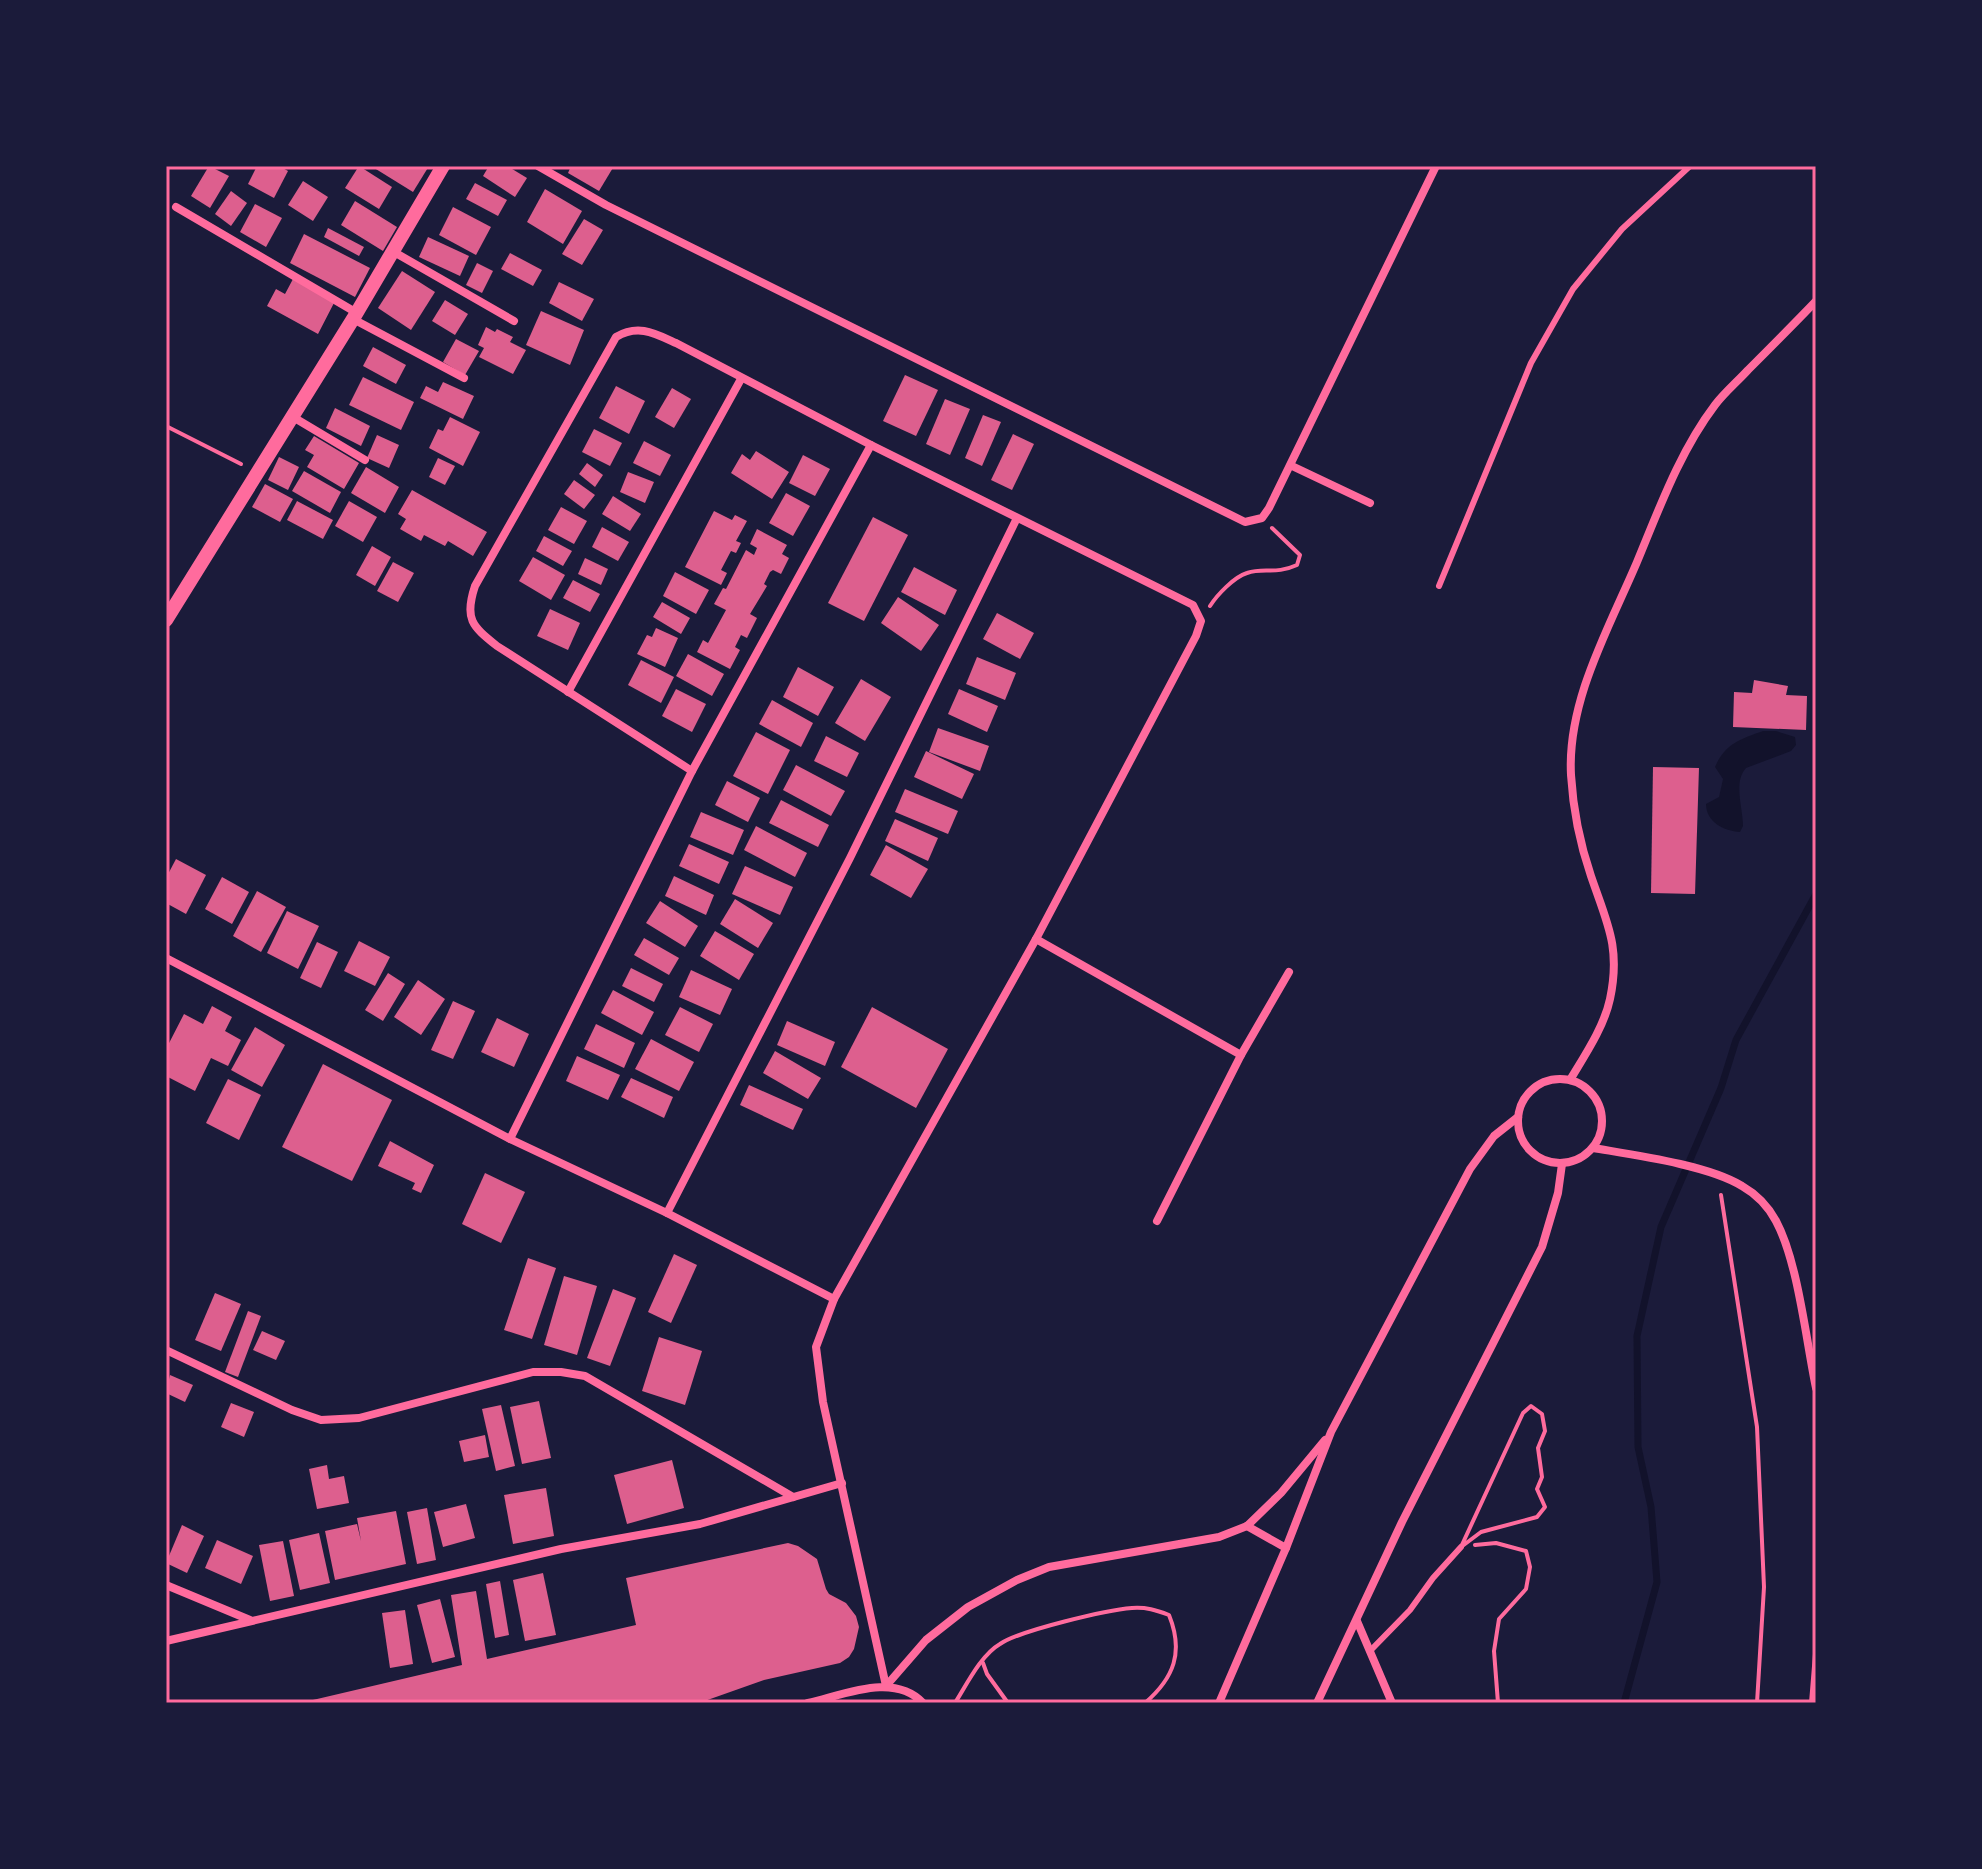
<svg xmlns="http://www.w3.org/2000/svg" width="1982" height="1869" font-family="'Varela Round',sans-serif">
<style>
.water{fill:#12122b}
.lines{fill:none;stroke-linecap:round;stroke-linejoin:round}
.stream{stroke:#12122b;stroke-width:7}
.building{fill:#dd5f8e}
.path{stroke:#ff6b9d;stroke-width:4}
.service{stroke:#ff6b9d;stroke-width:6}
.minor{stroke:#ff6b9d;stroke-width:8}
.tertiary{stroke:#ff6b9d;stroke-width:14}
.neatline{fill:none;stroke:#ff6b9d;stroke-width:3}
</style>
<rect width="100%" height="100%" fill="#1b1b3a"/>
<!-- water -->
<path class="water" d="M1763 731H1776L1795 737 1796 745 1791 751 1746 768C1733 782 1743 808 1743 826L1740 832C1724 831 1706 822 1706 804L1719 797 1723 779 1715 767C1725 744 1740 739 1763 731Z"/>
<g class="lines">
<!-- stream -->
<polyline class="stream" points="1624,1703 1657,1582 1651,1507 1638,1447 1637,1336 1661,1227 1721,1088 1736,1040 1816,894"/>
</g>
<!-- building -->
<g class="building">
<polygon points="209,166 229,176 210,208 191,196"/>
<polygon points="257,166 279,166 288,171 274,198 248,184"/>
<polygon points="359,166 392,187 379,209 345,188"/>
<polygon points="371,166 429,166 413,192"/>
<polygon points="489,166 507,166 527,178 515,197 483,176"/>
<polygon points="571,166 614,166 599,191 568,173"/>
<polygon points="303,181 328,197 313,221 288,205"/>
<polygon points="475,183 507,200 498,216 466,199"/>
<polygon points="545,189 582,211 563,244 527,222"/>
<polygon points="231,191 247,203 231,226 215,214"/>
<polygon points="355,201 397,227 383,251 341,225"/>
<polygon points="255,204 282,218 266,247 240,232"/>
<polygon points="453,207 491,227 476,255 439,235"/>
<polygon points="584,219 603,230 582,265 562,254"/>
<polygon points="328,228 364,247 359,256 324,237"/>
<polygon points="304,234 370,268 355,297 290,263"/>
<polygon points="428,237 469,256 460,276 419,257"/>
<polygon points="510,253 542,270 533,286 501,269"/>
<polygon points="477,263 493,271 482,293 466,285"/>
<polygon points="402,271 435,292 411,330 378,308"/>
<polygon points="293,279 335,301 318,334 267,306 276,289 285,294"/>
<polygon points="559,282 594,299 582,321 549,303"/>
<polygon points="445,300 468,314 455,335 432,321"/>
<polygon points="541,311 584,330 570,365 526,345"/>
<polygon points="486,327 495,332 497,329 513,337 510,342 526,350 513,374 479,357 484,348 478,345"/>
<polygon points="456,339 479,351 465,375 443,362"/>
<polygon points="373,347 406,365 396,384 363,366"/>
<polygon points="905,375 938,390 916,436 883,421"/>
<polygon points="363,377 414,402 401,430 349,405"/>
<polygon points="443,382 474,396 463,419 420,398 426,386 438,392"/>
<polygon points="616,386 645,401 629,434 599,418"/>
<polygon points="672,388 691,399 674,428 655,417"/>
<polygon points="945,399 970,409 950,455 926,444"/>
<polygon points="335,408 370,426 361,446 326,428"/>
<polygon points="983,415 1001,422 982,466 965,458"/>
<polygon points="450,417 480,432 463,466 429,448 438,429 443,431"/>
<polygon points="594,429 622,443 610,466 582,452"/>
<polygon points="1013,434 1034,444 1012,490 991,480"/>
<polygon points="377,435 399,445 389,468 367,458"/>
<polygon points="314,436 359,463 344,489 307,467 314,455 305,450"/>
<polygon points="644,441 671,455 660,476 633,463"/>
<polygon points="756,451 789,472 772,499 731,473 742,454 750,460"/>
<polygon points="803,455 830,469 815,496 789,483"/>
<polygon points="279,457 299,467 288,490 268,480"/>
<polygon points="438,458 455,466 445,485 429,477"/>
<polygon points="587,463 603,475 595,487 579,474"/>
<polygon points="366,467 399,487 385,513 351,493"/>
<polygon points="304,471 341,492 330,513 292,491"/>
<polygon points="628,472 654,482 645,503 620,492"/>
<polygon points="574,480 595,495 584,509 564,494"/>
<polygon points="265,484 293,499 280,522 252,507"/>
<polygon points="412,490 487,532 473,556 448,541 445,546 424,535 421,541 400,529 406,519 398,514"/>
<polygon points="786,493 810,506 793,536 769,523"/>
<polygon points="613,496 641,514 630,531 602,514"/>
<polygon points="297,501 333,520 323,539 287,520"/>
<polygon points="349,501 377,517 363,542 335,526"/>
<polygon points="561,507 587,521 574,544 548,530"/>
<polygon points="714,511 732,520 735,515 747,521 736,541 741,543 736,553 731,551 721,570 727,573 721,585 685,567"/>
<polygon points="873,517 908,535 864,621 828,603"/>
<polygon points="602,527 629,542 618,561 592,547"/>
<polygon points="757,529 787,545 782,554 789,558 781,574 773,570 770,572 764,584 767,586 750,614 757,618 747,638 741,635 735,647 740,650 730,669 697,652 703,640 708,643 726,610 714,604 723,588 726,589 746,550 754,555 757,548 750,544"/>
<polygon points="544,536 572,551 563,566 536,551"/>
<polygon points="372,546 391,557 375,586 356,575"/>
<polygon points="533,557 565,575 551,600 519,581"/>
<polygon points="585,558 608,569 601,585 578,574"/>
<polygon points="393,562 414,573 398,602 377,591"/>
<polygon points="914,567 957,590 945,615 901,592"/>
<polygon points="675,572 709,590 696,614 663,596"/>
<polygon points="573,580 600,594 590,612 563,598"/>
<polygon points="898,597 939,625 921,651 881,623"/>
<polygon points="662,602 690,618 681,634 653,617"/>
<polygon points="550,609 580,623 568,650 537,636"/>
<polygon points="997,613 1034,633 1020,659 983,639"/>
<polygon points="656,628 678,638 665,667 637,654 647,635 652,637"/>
<polygon points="688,654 724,674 712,696 676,676"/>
<polygon points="977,657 1016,673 1005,700 966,684"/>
<polygon points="641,660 674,677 661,703 628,685"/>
<polygon points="798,667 834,687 818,716 783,697"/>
<polygon points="861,679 891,697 865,741 835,723"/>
<polygon points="1754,680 1788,686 1786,695 1807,696 1806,730 1733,727 1734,692 1752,693"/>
<polygon points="676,689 706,704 692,732 662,716"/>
<polygon points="959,689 998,706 987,732 948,714"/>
<polygon points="772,700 813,723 801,747 759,724"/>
<polygon points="938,728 989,746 980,771 929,752"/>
<polygon points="756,732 790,750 768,794 733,776"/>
<polygon points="826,736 859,753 847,777 814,761"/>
<polygon points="926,751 974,774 962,799 914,777"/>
<polygon points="796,765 845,791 831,816 783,790"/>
<polygon points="1653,767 1699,768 1695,894 1651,893"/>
<polygon points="727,781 760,798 748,822 715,805"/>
<polygon points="905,789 958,811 948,834 895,812"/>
<polygon points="781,800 829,825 818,847 769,823"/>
<polygon points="701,812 744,830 733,855 690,837"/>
<polygon points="895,819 938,838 928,861 885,841"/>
<polygon points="756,826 807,853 795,877 744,850"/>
<polygon points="689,844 729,862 719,884 679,866"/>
<polygon points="886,845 928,869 911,898 870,875"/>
<polygon points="176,859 206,875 186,914 166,903 166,878"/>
<polygon points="745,866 793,887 780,915 732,894"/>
<polygon points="674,876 714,895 706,915 665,896"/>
<polygon points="222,877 249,892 232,924 205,909"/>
<polygon points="257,891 286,907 261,952 233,936"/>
<polygon points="735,899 773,923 758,948 720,924"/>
<polygon points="660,901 698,926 685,947 646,923"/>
<polygon points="287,911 319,926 298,969 267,953"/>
<polygon points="715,931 754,954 739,980 700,956"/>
<polygon points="644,938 679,958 669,975 634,955"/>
<polygon points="359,941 390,957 375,986 344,971"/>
<polygon points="317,942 338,952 321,988 300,978"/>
<polygon points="631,968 663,984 654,1002 622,986"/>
<polygon points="691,970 732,989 720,1015 679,997"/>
<polygon points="388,973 405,984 383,1021 365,1010"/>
<polygon points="418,980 445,999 421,1035 394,1017"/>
<polygon points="613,990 654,1012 642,1035 601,1013"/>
<polygon points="453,1001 475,1011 453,1059 431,1050"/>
<polygon points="212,1006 232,1017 225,1031 241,1040 228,1066 211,1058 195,1091 166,1076 166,1049 184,1014 203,1024"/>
<polygon points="680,1007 713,1024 699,1052 665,1035"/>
<polygon points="872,1007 948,1049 916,1108 841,1067"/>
<polygon points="497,1018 529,1034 514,1067 481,1052"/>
<polygon points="787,1021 835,1042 825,1066 777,1045"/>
<polygon points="596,1024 635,1043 624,1068 584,1049"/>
<polygon points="255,1027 285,1045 262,1087 231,1070"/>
<polygon points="651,1039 694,1062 679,1091 635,1069"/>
<polygon points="775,1051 821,1078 808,1099 763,1073"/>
<polygon points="577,1056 620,1075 608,1100 566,1081"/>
<polygon points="323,1064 392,1100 352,1181 282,1147"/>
<polygon points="631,1078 673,1097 664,1118 621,1097"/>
<polygon points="228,1079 261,1095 239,1140 206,1123"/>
<polygon points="749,1085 803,1109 793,1130 740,1105"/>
<polygon points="390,1141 434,1165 421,1193 412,1189 415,1183 378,1166"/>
<polygon points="485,1173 525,1192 501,1243 462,1224"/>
<polygon points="674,1254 697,1265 671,1323 648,1312"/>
<polygon points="528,1258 556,1268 532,1339 504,1330"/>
<polygon points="564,1276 597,1286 577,1355 544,1345"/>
<polygon points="613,1289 636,1298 610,1366 587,1358"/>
<polygon points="215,1293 241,1304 221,1351 195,1340"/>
<polygon points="248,1311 261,1316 238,1377 225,1372"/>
<polygon points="262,1331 285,1341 276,1360 253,1350"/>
<polygon points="659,1337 702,1351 685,1405 642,1391"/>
<polygon points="170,1375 193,1385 185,1402 166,1393"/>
<polygon points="539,1401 551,1458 522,1464 510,1407"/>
<polygon points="231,1403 254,1412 244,1437 221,1427"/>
<polygon points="501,1405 515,1466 496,1471 482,1409"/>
<polygon points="485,1435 489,1457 464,1462 459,1441"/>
<polygon points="672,1460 684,1508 627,1524 614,1475"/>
<polygon points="327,1465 329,1479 344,1476 349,1503 317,1509 309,1469"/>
<polygon points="546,1488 554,1536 513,1544 504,1495"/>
<polygon points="466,1504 475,1538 443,1547 434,1512"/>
<polygon points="427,1508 436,1560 417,1564 407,1512"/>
<polygon points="396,1511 406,1564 335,1580 325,1531 357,1524 361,1541 357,1518"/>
<polygon points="182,1525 204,1536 187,1573 166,1563"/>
<polygon points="319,1533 330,1583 300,1590 289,1540"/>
<polygon points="217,1540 253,1556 241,1584 205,1568"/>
<polygon points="283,1541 294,1596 270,1601 259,1545"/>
<polygon points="788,1543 798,1546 817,1559 826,1589 829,1594 846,1603 856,1616 859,1627 854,1649 849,1657 840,1663 764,1680 699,1703 300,1703 462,1665 451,1595 476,1591 487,1659 636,1625 626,1578"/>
<polygon points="543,1573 556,1635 525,1641 513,1580"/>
<polygon points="500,1581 509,1635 495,1638 486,1584"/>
<polygon points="440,1599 455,1657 432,1663 417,1605"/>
<polygon points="405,1610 413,1664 390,1668 382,1613"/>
</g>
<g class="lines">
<!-- path -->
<g class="path">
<polyline points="166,426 241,464"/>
<path d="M1210 606C1217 595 1234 577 1247 573 1264 567 1275 575 1297 565L1300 555 1272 528"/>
<polyline points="1721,1195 1757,1427 1764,1587 1757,1703"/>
<polygon points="1531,1406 1542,1414 1545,1431 1538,1448 1542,1477 1537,1489 1545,1507 1537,1517 1481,1532 1461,1547 1523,1413"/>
<polyline points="1475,1545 1496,1543 1526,1551 1530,1567 1526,1589 1499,1619 1494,1651 1498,1703"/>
<polyline points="983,1663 987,1674 1008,1703"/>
<path d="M955 1703C967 1684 981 1655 1000 1644 1021 1630 1107 1610 1132 1608 1146 1607 1156 1610 1169 1615 1184 1652 1174 1678 1145 1703"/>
</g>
<!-- service -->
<g class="service">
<polyline points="1439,586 1531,363 1573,289 1622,229 1690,166"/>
<polyline points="1370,1651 1410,1610 1433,1578 1461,1547"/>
<polyline points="1812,1703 1816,1654"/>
</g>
<!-- minor -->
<g class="minor">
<polyline points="538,166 606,205 1245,522 1262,518 1269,508 1436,166"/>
<polyline points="176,207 357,313"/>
<polyline points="394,252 514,321"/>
<polyline points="353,319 464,378"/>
<polyline points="293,417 365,460"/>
<polyline points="1292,466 1370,503"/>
<polyline points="568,692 741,379"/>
<path d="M692 771 497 646C472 626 464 619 475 586L616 337C638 324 654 333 676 343L871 445 1193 605 1201 621 1196 636 1036 939 834 1299"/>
<polyline points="1036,939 1241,1055"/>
<polyline points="166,958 510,1139 692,771 871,445"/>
<circle cx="1560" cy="1121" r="42"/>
<path d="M1570 1080C1585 1055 1604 1027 1610 999 1621 947 1607 923 1591 876 1580 844 1573 808 1571 775 1567 701 1609 628 1637 562 1659 509 1680 451 1715 405 1724 393 1737 382 1748 370 1771 347 1794 324 1816 301"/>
<polyline points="510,1139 667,1213 834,1299 816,1347 823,1402 886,1686"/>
<path d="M1593 1148C1634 1155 1708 1165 1742 1186 1756 1194 1768 1206 1776 1221 1798 1262 1806 1340 1816 1388"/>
<polyline points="667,1213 850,858 1017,518"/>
<polyline points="1157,1221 1241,1055 1289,972"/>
<polyline points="166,1350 292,1410 321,1420 359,1418 533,1372 561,1372 585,1376 793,1497"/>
<polyline points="1247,1526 1286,1548"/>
<polyline points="166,1585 250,1620"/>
<polyline points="1357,1621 1392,1703"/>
<polyline points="166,1641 561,1549 700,1524 842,1483"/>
<polyline points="886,1686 926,1640 968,1607 1017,1580 1049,1567 1219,1537 1247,1526 1281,1493 1325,1440"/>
<path d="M808 1703C844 1695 894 1672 923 1703"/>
<polyline points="1219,1703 1286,1548 1331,1432 1470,1169 1494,1136 1518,1117"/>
<polyline points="1317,1703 1402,1522 1542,1247 1558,1193 1562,1164"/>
</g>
<!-- tertiary -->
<polyline class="tertiary" points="166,620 353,319 443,166"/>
</g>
<!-- border -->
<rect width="1982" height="1869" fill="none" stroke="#1b1b3a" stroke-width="336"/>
<rect x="168" y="168" width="1646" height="1533" class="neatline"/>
</svg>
